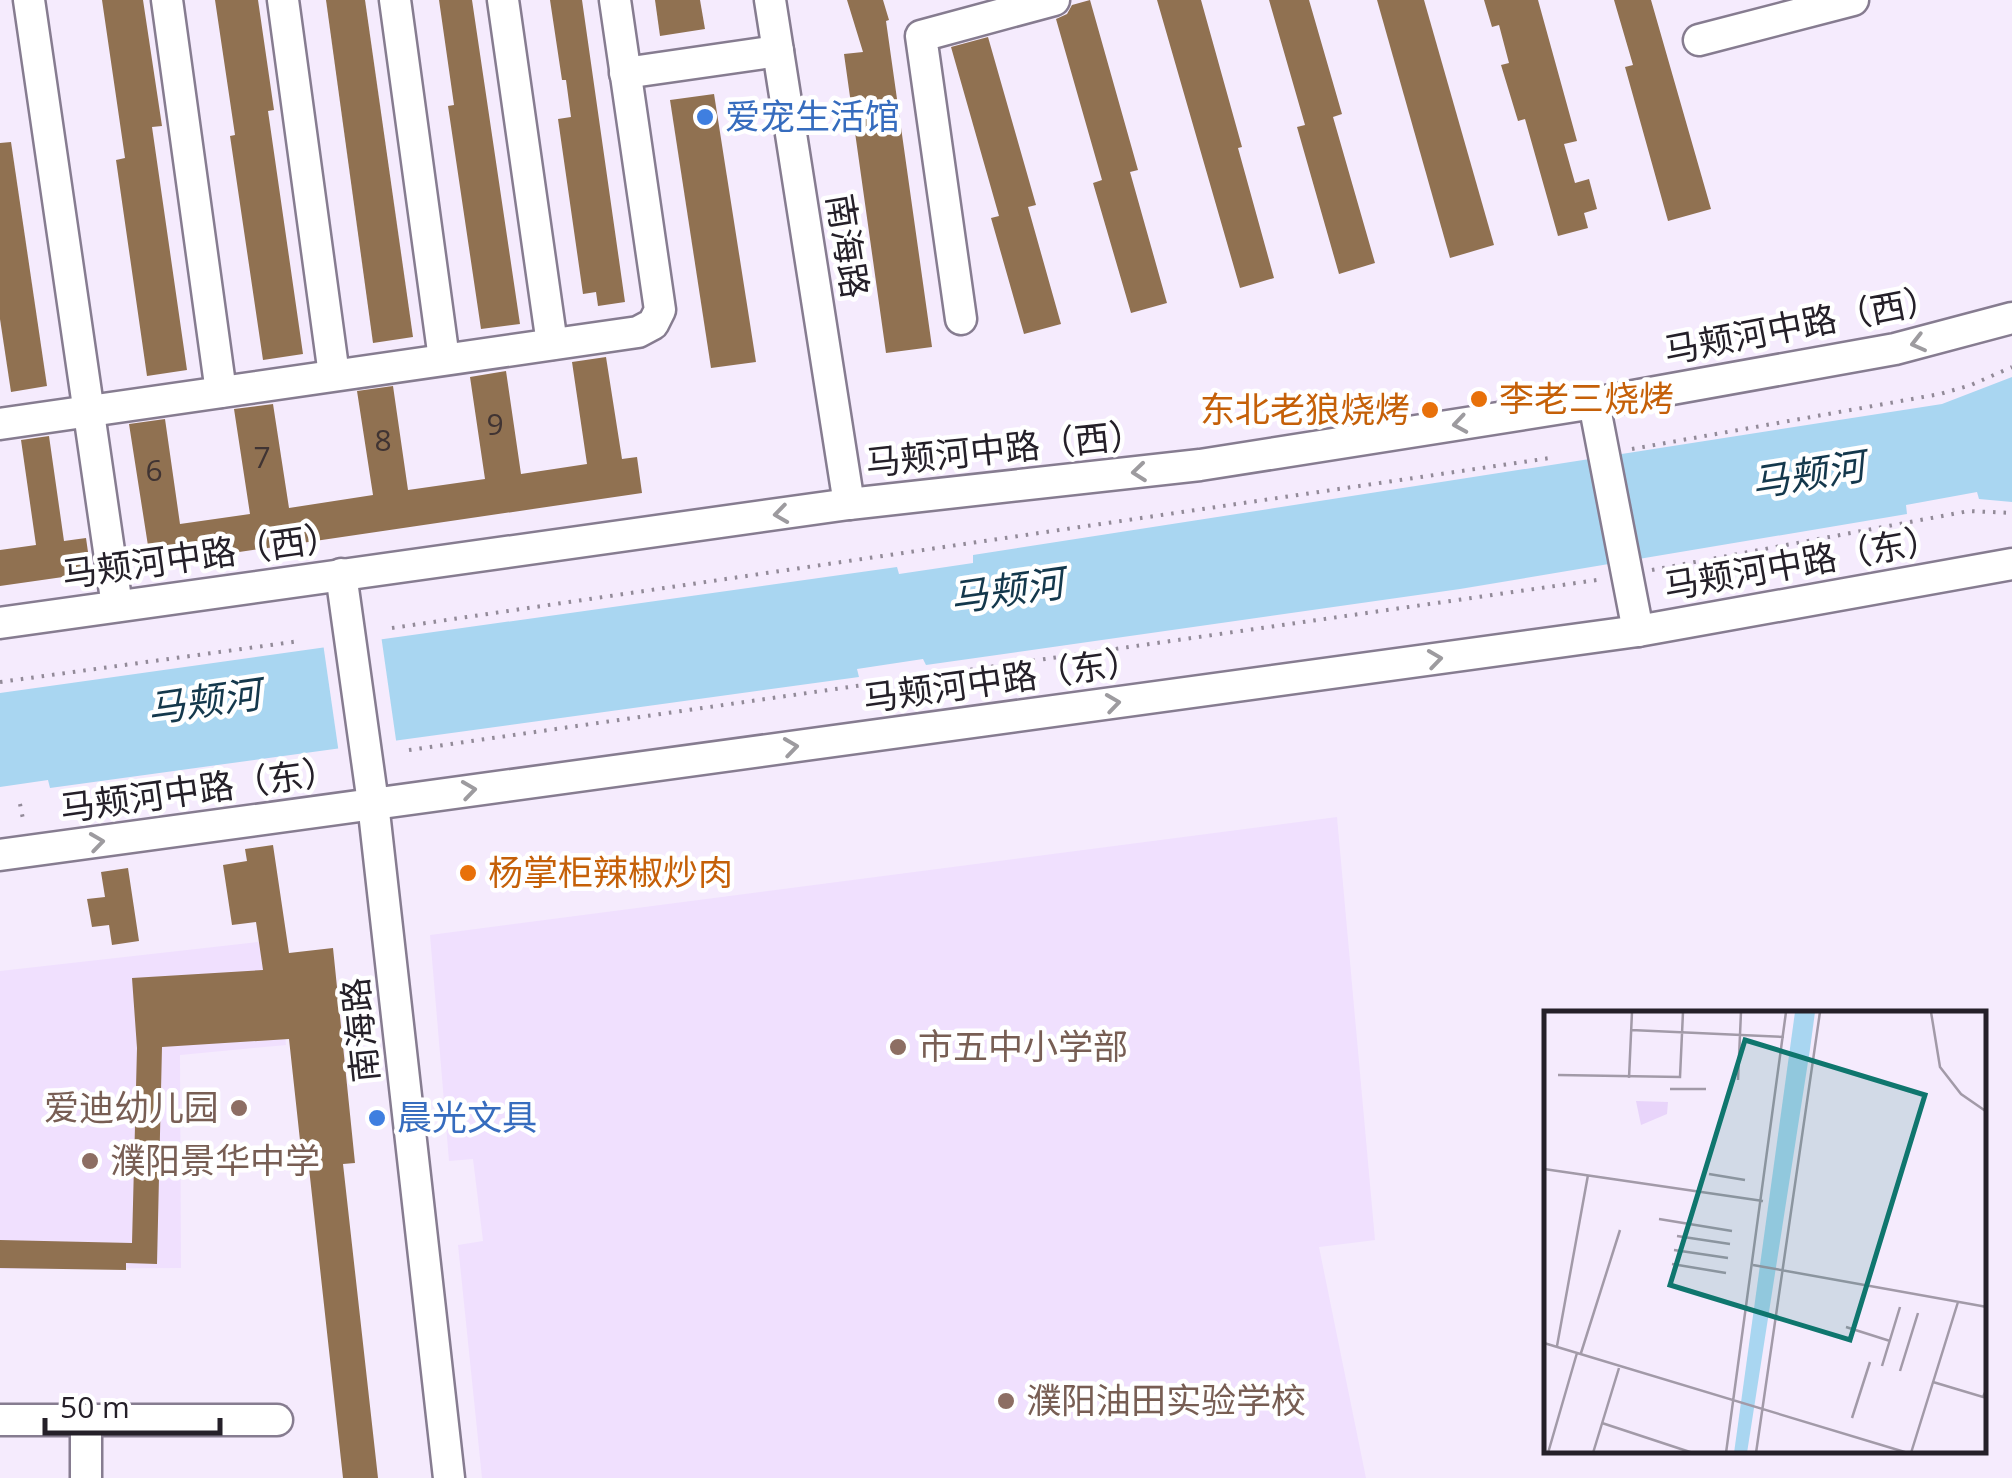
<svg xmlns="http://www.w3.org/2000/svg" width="2012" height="1478" font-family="'Open Sans','Noto Sans SC',sans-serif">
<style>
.built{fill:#f0e0fe}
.water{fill:#a9d6f1}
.pier{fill:#f5ebfd}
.building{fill:#907151}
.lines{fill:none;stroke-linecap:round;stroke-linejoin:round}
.minor-casing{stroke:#867c90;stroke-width:35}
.path{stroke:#928a98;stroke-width:4;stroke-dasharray:2.5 8;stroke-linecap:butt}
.minor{stroke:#fff;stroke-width:30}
.oneway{stroke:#9d9b9f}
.shop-dot{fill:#3f7fe0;stroke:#fff;stroke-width:4}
.food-dot{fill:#e8710a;stroke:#fff;stroke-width:4}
.education-dot{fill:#8d6e63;stroke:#fff;stroke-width:4}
.labels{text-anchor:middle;stroke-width:9;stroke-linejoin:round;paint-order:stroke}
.number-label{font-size:30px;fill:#403433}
.shop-label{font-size:35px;fill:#366cbe;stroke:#fff;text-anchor:start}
.street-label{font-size:35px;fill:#252029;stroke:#fff}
.food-label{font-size:35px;fill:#c56008;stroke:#fff;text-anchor:start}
.education-label{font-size:35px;fill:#785e54;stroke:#fff;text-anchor:start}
.water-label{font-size:38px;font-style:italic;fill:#14384c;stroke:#fff}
.inset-road{fill:none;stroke:#a29aa8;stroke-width:2.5}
.view{fill:#0f766e;fill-opacity:0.15;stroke:#0f766e;stroke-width:5}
.inset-edge{fill:none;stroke:#252029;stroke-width:5}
</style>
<rect width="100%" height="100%" fill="#f5ebfd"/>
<!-- built -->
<g class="built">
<polygon points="1337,817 1375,1240 1319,1247 1366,1478 482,1478 458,1245 483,1241 473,1159 449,1161 430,935"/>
<polygon points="275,940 286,1045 180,1055 181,1268 0,1269 0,971"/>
</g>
<!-- water -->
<polygon class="water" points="2012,377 2012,502 1979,499 1977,492 1906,505 1907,514 1460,589 926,665 923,659 857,669 859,677 50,788 48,780 0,787 0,693 897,567 899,574 973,563 973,555 1942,404"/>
<!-- pier -->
<polygon class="pier" points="381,635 397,747 339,754 323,643"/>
<!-- building -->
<g class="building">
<polygon points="102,0 143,0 162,126 152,127 187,370 147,376 116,160 125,158"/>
<polygon points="215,0 258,0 274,110 268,111 303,354 263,360 230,136 235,135"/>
<polygon points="326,0 365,0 413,337 373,343"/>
<polygon points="439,0 472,0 520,324 481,329 448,106 454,105"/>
<polygon points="550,0 582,0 625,302 598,306 596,292 583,294 558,119 571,117 566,80 562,80"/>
<polygon points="655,0 700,0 705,29 660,36"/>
<polygon points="847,0 883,0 889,20 886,21 932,347 886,353 844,54 863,52"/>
<polygon points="1090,0 1138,170 1130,172 1167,303 1131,313 1093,183 1102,180 1056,19 1067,14 1072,5"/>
<polygon points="1157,0 1201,0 1242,147 1238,148 1274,278 1240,288"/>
<polygon points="1269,0 1309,0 1342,114 1333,117 1375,263 1339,274 1297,127 1305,125"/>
<polygon points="1377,0 1424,0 1494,245 1450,258"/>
<polygon points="1484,0 1538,0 1577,141 1564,144 1575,183 1589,179 1597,209 1584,213 1588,228 1558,236 1525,119 1518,121 1501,65 1509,63 1499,25 1492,27"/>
<polygon points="1614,0 1651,0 1711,209 1668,221 1625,67 1633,65"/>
<polygon points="988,37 1036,205 1028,207 1061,324 1024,334 991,218 999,216 951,47"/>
<polygon points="714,94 756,362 711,368 670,100"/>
<polygon points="11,142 47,386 11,392 0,319 0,143"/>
<polygon points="606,357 622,459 637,457 642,493 151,565 129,424 165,419 180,524 250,514 234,409 273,404 289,508 373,495 357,391 393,386 408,490 485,479 470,377 506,371 521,474 587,464 572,362"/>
<polygon points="49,436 64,541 86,538 91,573 0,586 0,550 36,545 21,440"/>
<polygon points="273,845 289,953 333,948 355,1163 343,1164 378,1478 343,1478 309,1168 303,1168 289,1039 162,1047 157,1264 126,1263 126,1270 0,1268 0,1240 132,1243 137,1048 132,978 263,970 256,922 232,925 223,865 247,861 245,849"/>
<polygon points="128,868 139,941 112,945 109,925 92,927 87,899 105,897 101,872"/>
</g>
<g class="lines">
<!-- minor casing -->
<g class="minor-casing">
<g id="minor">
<polyline points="29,0 117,606"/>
<polyline points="167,0 221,392"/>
<polyline points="283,0 334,375"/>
<polyline points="395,0 444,359"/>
<polyline points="503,0 552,344"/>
<polyline points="770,0 849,504"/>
<polyline points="1699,40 1853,0"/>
<polyline points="625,73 778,51"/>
<polyline points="961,319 921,36 1054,0"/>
<polyline points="1594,403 1638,631"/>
<polyline points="0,424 638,332 653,324 660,310 615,0"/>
<polyline points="341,574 373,803 449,1478"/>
<polyline points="0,623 849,504 1200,465 1594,403 1895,349 2012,318"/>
<polyline points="0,855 1638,631 2012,564"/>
<polyline points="0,1420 277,1420"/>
<polyline points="86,1478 86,1420"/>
</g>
</g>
<!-- path -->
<g class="path">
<polyline points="1632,449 1940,394 1971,385 2012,367"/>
<polyline points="1652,570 1969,511 2012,513"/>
<polyline points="392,628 1550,458"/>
<polyline points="0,682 300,641"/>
<polyline points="409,750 1597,580"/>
<polyline points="20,804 24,824"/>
</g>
<!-- minor -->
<use href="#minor" class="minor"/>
</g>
<!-- one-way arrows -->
<defs><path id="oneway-chevron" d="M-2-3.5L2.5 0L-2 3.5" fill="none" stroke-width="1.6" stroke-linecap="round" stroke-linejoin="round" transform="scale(2.5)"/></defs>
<g class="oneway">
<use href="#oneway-chevron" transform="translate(1918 343) rotate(166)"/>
<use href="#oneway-chevron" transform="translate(1460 424) rotate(171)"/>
<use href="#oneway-chevron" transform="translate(1139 472) rotate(174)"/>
<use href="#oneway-chevron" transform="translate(781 514) rotate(172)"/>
<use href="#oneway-chevron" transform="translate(1435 659) rotate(-8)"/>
<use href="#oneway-chevron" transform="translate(1113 703) rotate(-8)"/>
<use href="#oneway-chevron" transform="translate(791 747) rotate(-8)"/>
<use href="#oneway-chevron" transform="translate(469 790) rotate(-8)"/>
<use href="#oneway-chevron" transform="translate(97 842) rotate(-8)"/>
</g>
<!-- markers -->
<g class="shop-dot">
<circle cx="705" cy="117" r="10"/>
<circle cx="377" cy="1118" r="10"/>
</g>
<g class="food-dot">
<circle cx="1479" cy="399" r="10"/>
<circle cx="1430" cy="410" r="10"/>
<circle cx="468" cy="873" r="10"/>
</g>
<g class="education-dot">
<circle cx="898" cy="1047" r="10"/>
<circle cx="239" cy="1108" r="10"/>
<circle cx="90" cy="1161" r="10"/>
<circle cx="1006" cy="1401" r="10"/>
</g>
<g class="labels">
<!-- number labels -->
<g class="number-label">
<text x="495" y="435">9</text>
<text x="383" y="451">8</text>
<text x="262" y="468">7</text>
<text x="154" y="481">6</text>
</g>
<!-- shop labels -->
<g class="shop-label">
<text x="725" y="129">爱宠生活馆</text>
<text x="397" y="1130">晨光文具</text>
</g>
<!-- street labels -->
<g class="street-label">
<text transform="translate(847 246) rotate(81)" y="12">南海路</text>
<text transform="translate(1802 325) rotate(-11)" y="12">马颊河中路（西）</text>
<text transform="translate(1005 449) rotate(-6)" y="12">马颊河中路（西）</text>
<text transform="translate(201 556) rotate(-8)" y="12">马颊河中路（西）</text>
<text transform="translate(1802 563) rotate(-10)" y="12">马颊河中路（东）</text>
<text transform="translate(1002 680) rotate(-8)" y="12">马颊河中路（东）</text>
<text transform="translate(199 790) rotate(-8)" y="12">马颊河中路（东）</text>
<text transform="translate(361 1030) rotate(-96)" y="12">南海路</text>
</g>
<!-- food labels -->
<g class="food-label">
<text x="1499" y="411">李老三烧烤</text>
<text x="1410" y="422" text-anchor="end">东北老狼烧烤</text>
<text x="488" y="885">杨掌柜辣椒炒肉</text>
</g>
<!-- education labels -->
<g class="education-label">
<text x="918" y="1059">市五中小学部</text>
<text x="219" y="1120" text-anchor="end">爱迪幼儿园</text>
<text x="110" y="1173">濮阳景华中学</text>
<text x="1026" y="1413">濮阳油田实验学校</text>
</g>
<!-- water labels -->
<g class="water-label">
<text transform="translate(1808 475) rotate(-9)" y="13">马颊河</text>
<text transform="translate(1007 591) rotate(-8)" y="13">马颊河</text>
<text transform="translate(204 702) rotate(-8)" y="13">马颊河</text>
</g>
</g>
<!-- overview -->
<g transform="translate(1544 1011)">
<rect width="442" height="442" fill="#f5ebfd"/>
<path d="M92 90 124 91 123 103 97 114Z" fill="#e8d4fa"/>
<path d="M251 1H271L266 38 203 442H190Z" fill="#a9d6f1"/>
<path class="inset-road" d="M387 1 396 56 417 83 443 101M87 19 240 26M14 64 136 66 139 1M85 67 88 1M194 69 197 1M126 78H162M0 158 219 190M165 163 201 169M115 208 188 220M133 225 186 233M130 239 184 247M128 253 182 262M209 254 443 296M302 316 346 330M0 332 364 442M13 335 44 164M37 342 76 219M338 355 356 296M356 360 374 302M389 371 439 386 443 377M308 407 326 351M58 412 149 442M4 442 33 342M49 442 75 357M182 442 242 1M212 442 276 1M367 442 414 291"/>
<path class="view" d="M201 29 381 84 306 329 126 274Z"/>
<rect width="442" height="442" class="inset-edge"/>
</g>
<!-- scale -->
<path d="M45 1418v15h175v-15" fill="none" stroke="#252029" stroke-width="5"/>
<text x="60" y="1418" font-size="30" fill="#252029" stroke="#ffffff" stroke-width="8" paint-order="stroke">50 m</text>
</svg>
